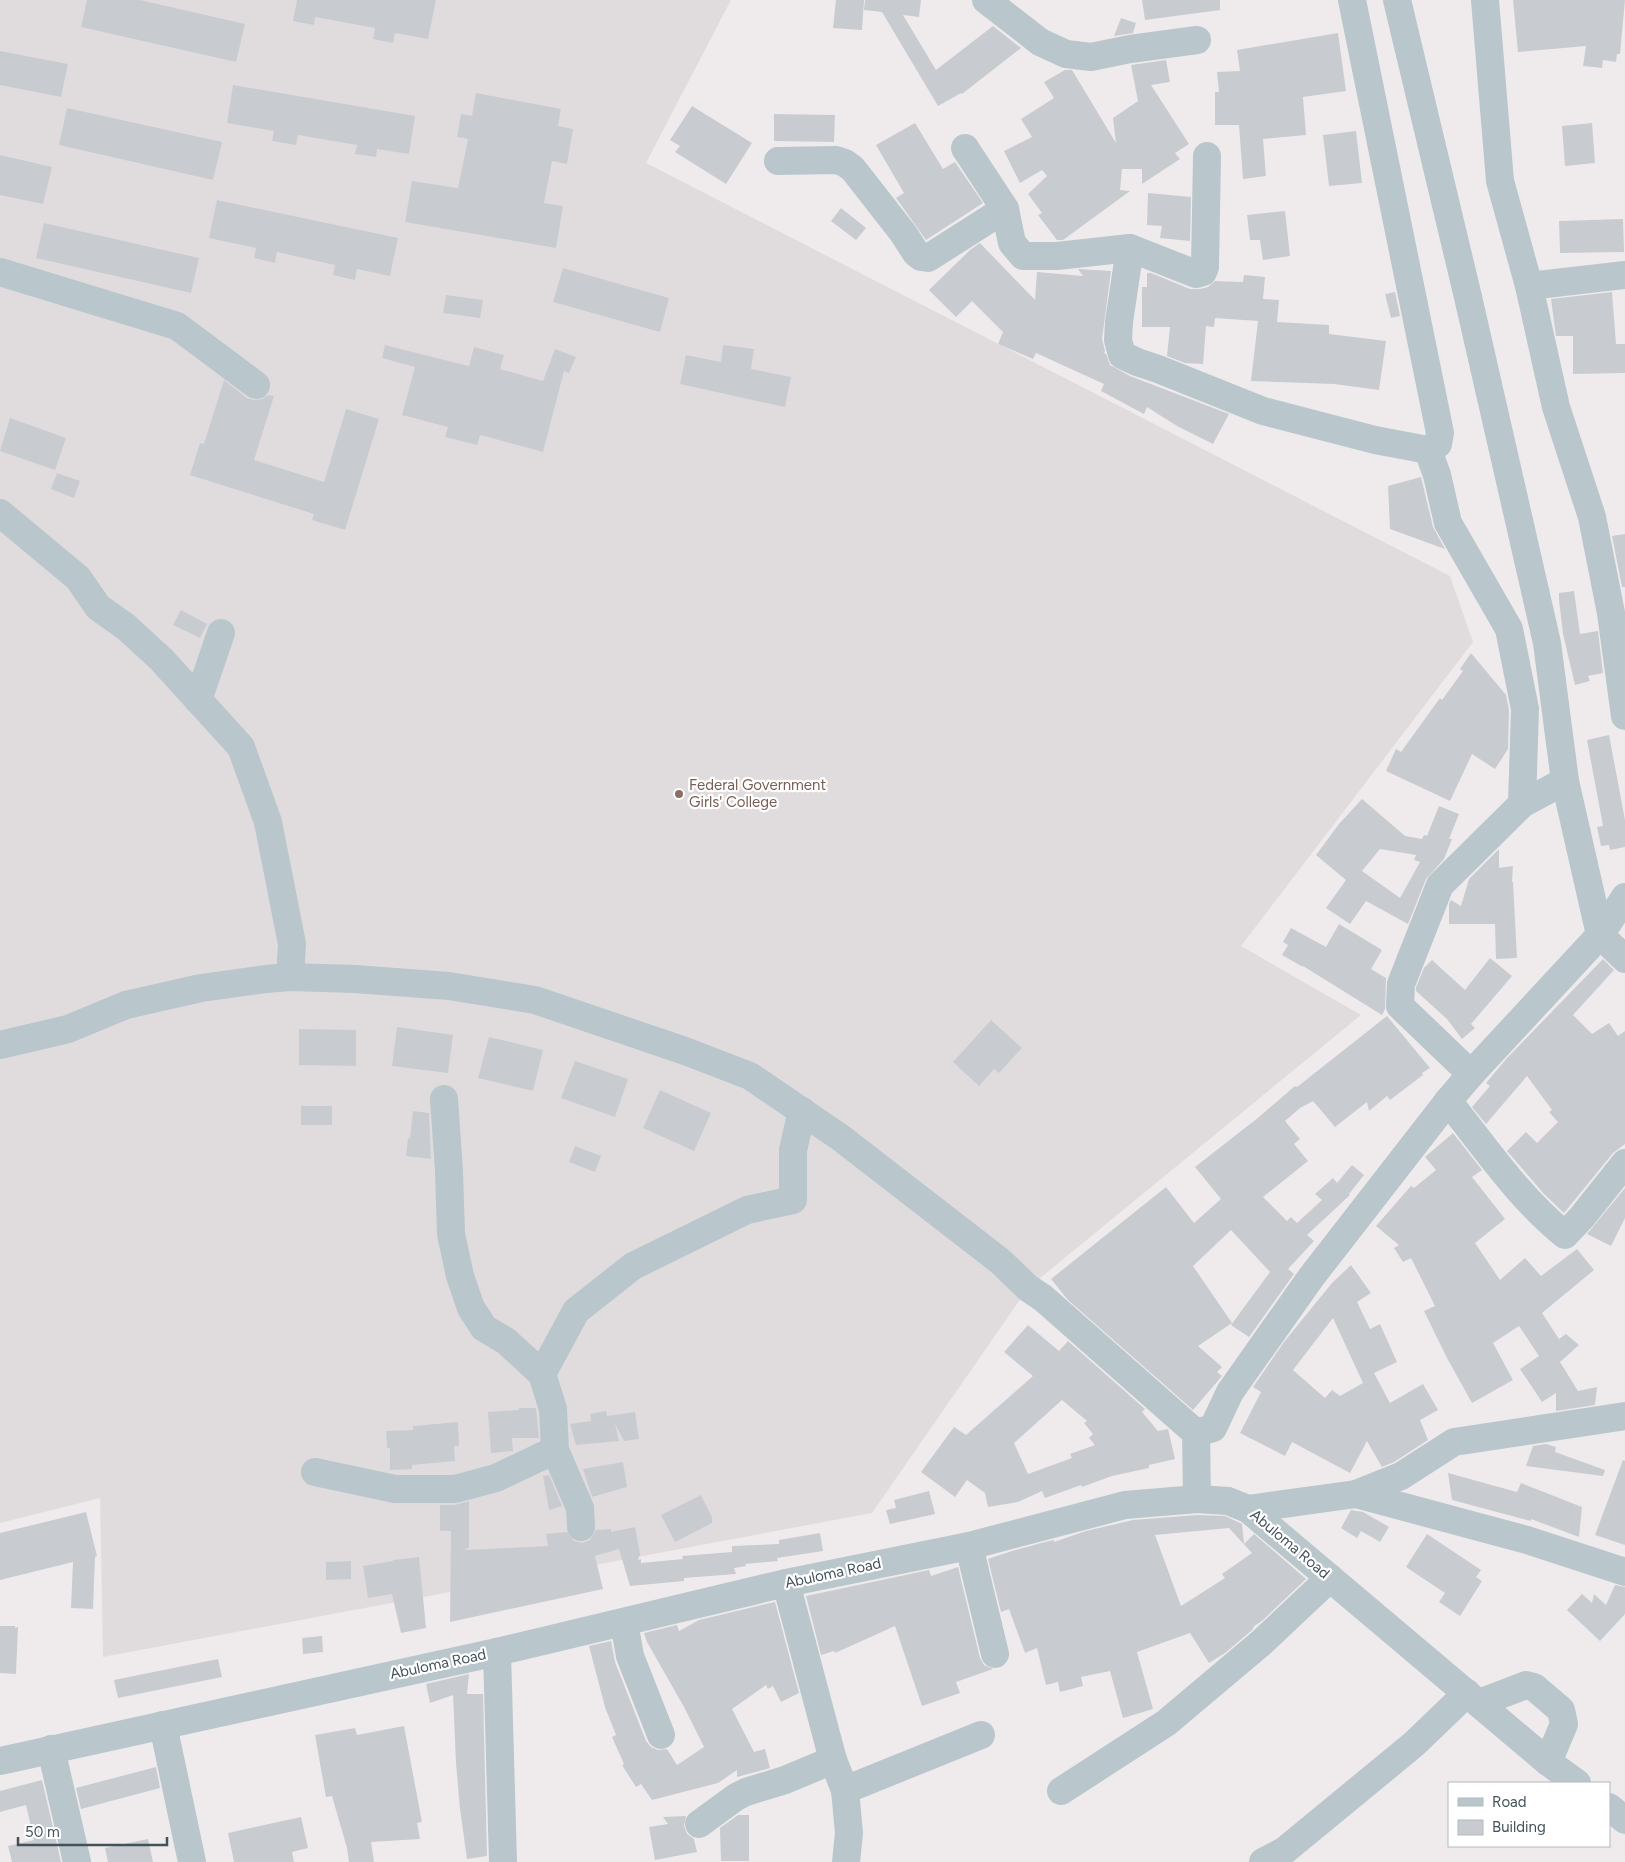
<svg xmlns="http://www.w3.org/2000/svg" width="1625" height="1862" font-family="Figtree,sans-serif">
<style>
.education{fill:#e0dcde}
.building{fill:#c8ccd1;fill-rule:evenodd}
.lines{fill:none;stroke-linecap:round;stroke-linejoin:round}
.minor{stroke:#b9c6cc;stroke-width:28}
.education-dot{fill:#8d6e63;stroke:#fff;stroke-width:2}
.labels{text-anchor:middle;stroke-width:4.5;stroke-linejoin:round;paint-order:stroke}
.education-label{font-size:15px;fill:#785e54;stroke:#fff;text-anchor:start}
.street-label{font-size:15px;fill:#43525a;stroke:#fff}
</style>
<rect width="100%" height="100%" fill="#efebec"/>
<!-- education -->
<polygon class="education" points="0,0 731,0 646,163 1450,576 1473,642 1241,946 1361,1015 1028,1288 872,1513 103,1657 100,1498 0,1523"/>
<!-- building -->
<g class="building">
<polygon points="87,0 140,0 245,24 236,62 81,27"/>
<polygon points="297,0 436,0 428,39 395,33 393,43 373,39 375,28 315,17 314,25 293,21"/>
<polygon points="836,0 864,0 862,30 833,28"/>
<polygon points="865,0 921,0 919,17 903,15 936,70 993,26 1021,48 962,94 961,93 938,106 882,12 864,10"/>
<polygon points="1142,0 1220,0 1220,10 1145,20"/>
<polygon points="1513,0 1625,0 1620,54 1617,54 1616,62 1603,60 1602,68 1583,66 1586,46 1518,52"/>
<polygon points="1121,18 1136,23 1133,33 1114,36"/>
<polygon points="1338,33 1346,91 1303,97 1306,135 1263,139 1266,176 1243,179 1239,125 1215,125 1215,92 1219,92 1217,72 1240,71 1237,50"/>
<polygon points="0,51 68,64 61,97 0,85"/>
<polygon points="1166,60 1170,82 1151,85 1189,144 1175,153 1180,159 1142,184 1142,169 1122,169 1120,190 1130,191 1063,240 1057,240 1038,215 1042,213 1028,194 1047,176 1042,170 1020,183 1004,151 1032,137 1021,119 1054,98 1044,82 1065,70 1072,70 1116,143 1113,118 1138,101 1131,65"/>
<polygon points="233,85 415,116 409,154 377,149 376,157 355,154 357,145 298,135 296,145 272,141 274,131 227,123"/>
<polygon points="476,93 561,109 558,126 573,129 567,164 552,161 544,203 563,206 556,248 405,222 412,181 458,188 468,139 457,137 461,114 472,116"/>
<polygon points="692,106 752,143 726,184 675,152 680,146 670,140"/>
<polygon points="67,108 222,142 213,180 59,145"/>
<polygon points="774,114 835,115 834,142 774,141"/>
<polygon points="915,123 943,169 955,162 983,203 926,240 896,198 904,193 876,145"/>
<polygon points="1592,123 1595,163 1565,166 1562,126"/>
<polygon points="1356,131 1362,183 1329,186 1323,135"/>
<polygon points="0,155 52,167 43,204 0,195"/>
<polygon points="1148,193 1191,197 1190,241 1160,238 1162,226 1147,225"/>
<polygon points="217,200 398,238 390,276 357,269 355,280 333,275 335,265 277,252 275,263 254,258 256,248 209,238"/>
<polygon points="841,208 866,228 856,240 831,221"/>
<polygon points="1285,211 1290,256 1263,260 1260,240 1250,240 1247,215"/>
<polygon points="1623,219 1624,252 1560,253 1559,221"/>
<polygon points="44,223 199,258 191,293 36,258"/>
<polygon points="980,243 1035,300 1037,272 1083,276 1078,269 1111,271 1102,339 1105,351 1104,353 1106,354 1110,365 1130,376 1229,414 1213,444 1177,426 1147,407 1144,414 1101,391 1104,384 1036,353 1033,359 998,344 1003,332 972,301 956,317 929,290 970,250"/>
<polygon points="563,268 669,298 660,332 553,302"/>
<polygon points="1147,273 1151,273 1190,289 1200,289 1208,287 1215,281 1243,282 1244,275 1265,277 1263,299 1279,300 1277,322 1329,325 1329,334 1386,341 1379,390 1334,384 1251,381 1258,321 1215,318 1214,327 1206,326 1203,364 1185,363 1167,356 1170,327 1142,327 1142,287 1147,287"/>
<polygon points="1395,292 1400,316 1391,318 1385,294"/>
<polygon points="1612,292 1616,344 1625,344 1625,373 1573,374 1573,336 1556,336 1551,299"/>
<polygon points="446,295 483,300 480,318 443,313"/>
<polygon points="385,345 469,366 474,347 504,355 500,369 543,381 555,349 576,357 569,373 564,371 543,452 480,435 477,445 445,437 448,427 402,415 415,367 382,358"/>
<polygon points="723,345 754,349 751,369 791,377 785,407 680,384 686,355 721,362"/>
<polygon points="224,380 247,398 254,400 262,399 268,395 274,396 254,460 324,482 346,409 379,419 345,530 312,520 314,514 190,475 200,443 204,444"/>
<polygon points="10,418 66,438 55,470 0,451"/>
<polygon points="57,473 80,481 74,498 51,489"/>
<polygon points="1421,477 1433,527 1445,549 1390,529 1388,486"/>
<polygon points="1625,534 1625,587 1622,587 1612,536"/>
<polygon points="1574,591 1580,634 1598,631 1603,673 1588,676 1590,681 1575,685 1563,634 1559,600 1559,593"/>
<polygon points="181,610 207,624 200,638 173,625"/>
<polygon points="1471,653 1506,695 1509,710 1508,749 1495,769 1472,754 1450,801 1386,771 1396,749 1401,752 1440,698 1442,700 1463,671 1460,669"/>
<polygon points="1609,735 1625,820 1625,847 1610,850 1609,845 1601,846 1597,827 1603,826 1587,740"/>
<path d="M1362 799 1405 836 1422 839 1424 835 1427 836 1439 806 1459 814 1449 839H1452L1444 859 1426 879 1408 924 1366 901 1350 924 1326 908 1346 880 1316 855 1339 824ZM1380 849 1416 855 1414 860 1420 862 1400 898 1362 871Z"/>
<polygon points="1499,849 1499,868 1513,866 1512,882 1513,882 1517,958 1496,959 1495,924 1449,924 1449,904 1451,900 1461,906 1469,879"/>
<polygon points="1339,924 1382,950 1371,969 1386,978 1385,1009 1382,1015 1303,966 1303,967 1282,955 1288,945 1283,942 1291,928 1326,947"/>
<polygon points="1490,958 1512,976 1471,1024 1475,1028 1462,1039 1447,1019 1416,991 1416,987 1424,968 1432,960 1465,990"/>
<polygon points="1603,959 1614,970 1573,1015 1592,1034 1609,1023 1618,1036 1625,1031 1625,1144 1613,1153 1564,1213 1544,1194 1507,1151 1526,1132 1537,1143 1558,1122 1549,1112 1552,1110 1527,1076 1486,1124 1472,1107 1490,1086 1486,1083 1507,1058"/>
<polygon points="1387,1016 1430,1068 1422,1073 1423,1075 1390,1100 1387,1096 1369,1111 1367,1102 1335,1127 1313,1101 1300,1108 1285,1121 1300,1139 1294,1144 1308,1161 1263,1197 1287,1221 1291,1217 1297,1223 1322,1200 1315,1194 1333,1178 1337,1183 1352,1165 1364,1175 1349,1194 1350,1195 1307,1235 1314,1241 1288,1269 1294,1274 1249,1337 1231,1325 1270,1272 1231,1230 1193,1266 1232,1323 1198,1346 1222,1367 1217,1372 1222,1376 1193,1410 1068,1300 1051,1279 1166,1187 1194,1223 1221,1199 1195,1167 1259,1117 1295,1086 1297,1087"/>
<polygon points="991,1020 1022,1048 999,1073 994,1069 979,1086 953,1062"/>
<polygon points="397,1027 453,1035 448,1073 392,1066"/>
<polygon points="299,1029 356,1030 356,1066 299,1065"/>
<polygon points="489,1037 543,1050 533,1091 478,1078"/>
<polygon points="575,1061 628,1079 615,1117 561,1098"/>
<polygon points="660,1090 711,1113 694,1151 643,1128"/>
<rect x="301" y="1106" width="31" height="19"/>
<polygon points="413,1111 429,1113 431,1159 406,1156 408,1138 410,1139"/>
<polygon points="1453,1133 1482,1170 1472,1177 1505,1219 1475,1243 1500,1280 1525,1258 1541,1276 1577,1249 1594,1270 1542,1313 1559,1339 1566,1334 1579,1345 1560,1362 1578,1391 1597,1387 1595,1405 1556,1411 1556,1393 1542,1402 1520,1369 1539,1356 1519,1326 1493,1343 1513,1380 1472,1403 1447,1358 1424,1311 1435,1306 1411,1258 1403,1262 1394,1248 1399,1245 1376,1226 1411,1186 1414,1188 1436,1170 1425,1157"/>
<polygon points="575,1146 601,1156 595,1172 569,1162"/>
<polygon points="1625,1188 1625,1218 1611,1246 1587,1234"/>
<path d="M1351 1265 1371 1293 1357 1302 1370 1329 1380 1324 1397 1362 1374 1373 1390 1403 1423 1384 1438 1410 1420 1420 1428 1440 1394 1462 1382 1467 1367 1441 1350 1473 1292 1442 1285 1456 1240 1433 1261 1392 1253 1387 1284 1342 1332 1283ZM1333 1318 1363 1383 1340 1396 1332 1390 1325 1398 1293 1370Z"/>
<path d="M1028 1325 1059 1351 1068 1341 1145 1409 1142 1412 1158 1431 1168 1429 1175 1459 1149 1465V1468L1112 1476 1082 1487 1081 1485 1045 1498 1042 1491 1018 1502 988 1507 985 1493 967 1480 955 1497 921 1472 954 1427 966 1435 1033 1376 1004 1352ZM1062 1400 1087 1421 1084 1423 1093 1434 1089 1438 1095 1445 1070 1454 1072 1458 1028 1474 1014 1443Z"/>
<polygon points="519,1408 536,1408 539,1438 512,1438 513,1451 491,1453 488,1412 519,1410"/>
<polygon points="606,1411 607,1416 635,1412 639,1439 624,1441 615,1424 619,1441 576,1445 570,1424 591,1421 590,1414"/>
<polygon points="458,1422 459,1446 454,1446 455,1461 412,1465 412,1469 390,1470 390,1448 387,1448 386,1431 413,1430 413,1426"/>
<polygon points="1546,1444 1556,1447 1555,1452 1605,1470 1603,1476 1526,1466 1533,1446"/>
<polygon points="1623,1460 1625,1461 1625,1545 1595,1535"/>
<polygon points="623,1462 627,1487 592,1497 583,1469"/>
<polygon points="1448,1473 1517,1492 1521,1483 1582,1507 1579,1537 1531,1519 1531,1521 1452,1500"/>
<polygon points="549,1475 562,1506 549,1510 543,1476"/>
<polygon points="929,1491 935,1514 890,1524 886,1510 896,1508 894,1500"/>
<polygon points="701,1495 712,1517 712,1523 675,1542 661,1515"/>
<polygon points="469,1501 469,1547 465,1550 548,1546 546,1534 567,1532 574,1541 582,1543 590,1540 596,1530 611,1529 611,1532 635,1527 640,1554 638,1560 641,1559 641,1563 683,1559 682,1556 732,1552 732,1546 779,1544 779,1540 820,1533 823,1551 777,1558 778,1561 745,1564 746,1566 734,1568 736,1574 684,1578 684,1581 630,1586 619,1549 595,1556 603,1589 450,1622 451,1531 440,1531 440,1505 455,1505"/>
<polygon points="1351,1510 1363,1512 1389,1527 1380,1542 1361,1531 1357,1538 1341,1528"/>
<polygon points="86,1512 97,1556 95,1557 93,1609 71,1608 73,1562 0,1580 0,1533"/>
<path d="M1197 1515 1225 1516 1240 1523 1242 1524 1244 1544 1254 1534 1306 1579 1263 1620 1253 1627V1629L1251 1631 1225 1653 1209 1663 1190 1633 1137 1652 1153 1709 1123 1718 1110 1671 1081 1677 1083 1686 1060 1692 1058 1682 1046 1685 1037 1648 1025 1653 1009 1609 1001 1612 988 1559 1012 1551 1045 1542 1054 1540V1542L1086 1531 1133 1520ZM1229 1528 1252 1553 1222 1574 1225 1578 1181 1606 1155 1535Z"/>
<polygon points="1427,1534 1481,1570 1476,1577 1482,1581 1460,1616 1439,1602 1445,1593 1406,1567"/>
<polygon points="419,1557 426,1628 401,1633 392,1594 368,1598 363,1566 393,1561 393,1560"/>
<polygon points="351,1561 351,1579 326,1580 326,1562"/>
<polygon points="958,1567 980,1658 984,1665 993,1669 956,1682 960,1693 922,1706 895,1626 835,1653 834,1651 821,1655 806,1596 929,1570 931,1576"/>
<polygon points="1615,1585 1625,1587 1625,1614 1600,1641 1567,1610 1582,1594 1592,1603 1594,1594 1606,1605"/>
<polygon points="775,1602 799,1693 781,1702 773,1686 768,1689 766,1685 732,1709 754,1752 765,1749 770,1768 737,1777 737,1770 718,1783 652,1800 641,1784 636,1787 622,1765 624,1764 612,1737 616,1735 605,1707 589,1646 611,1641 615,1662 646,1741 651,1747 658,1750 667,1749 677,1765 704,1747 684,1707 647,1642 644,1633 677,1625 679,1631 699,1620"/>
<polygon points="0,1626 15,1626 15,1628 18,1627 16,1674 0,1673"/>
<polygon points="322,1636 323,1652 303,1654 302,1638"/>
<polygon points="218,1659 222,1677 118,1698 114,1680"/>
<polygon points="469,1674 467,1694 483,1694 487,1856 467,1859 460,1809 456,1763 453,1695 430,1703 426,1684"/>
<polygon points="404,1726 422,1822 417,1823 420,1839 371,1842 374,1862 349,1862 347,1848 332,1796 326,1797 315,1735 355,1728 357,1735"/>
<polygon points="156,1767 160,1788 81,1809 76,1788"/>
<polygon points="42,1780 61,1862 12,1862 8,1846 34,1840 26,1805 0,1812 0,1791"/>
<polygon points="738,1815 749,1815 749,1861 721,1861 720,1828"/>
<polygon points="686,1816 684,1826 687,1834 694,1839 697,1852 655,1860 649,1827 668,1824 663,1817"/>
<polygon points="301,1817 308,1848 292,1852 294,1862 234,1862 228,1833"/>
<polygon points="148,1839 153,1862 108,1862 105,1848"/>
</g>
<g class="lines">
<!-- minor -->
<g class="minor">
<polyline points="986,0 1040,42 1066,54 1091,57 1130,49 1197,40"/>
<polyline points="1397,0 1468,297 1547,643 1565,781 1600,935 1625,959"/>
<polyline points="1485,0 1500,181 1529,286 1556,407 1592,517 1611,613 1625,716"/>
<polyline points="965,148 1005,209 1012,243 1023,256 1057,256 1130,248 1196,274 1203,272 1205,267 1207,156"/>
<polyline points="778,161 836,160 845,163 853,169 903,233 916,253 921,257 928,258 1005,209"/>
<polyline points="1130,248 1119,322 1118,340 1122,355 1137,362 1158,369 1263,411 1375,440 1428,450 1438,444 1440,433 1352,0"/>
<polyline points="0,272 177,326 256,385"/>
<polyline points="1529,286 1625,275"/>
<polyline points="1428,450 1437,475 1448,523 1509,629 1525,709 1522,804"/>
<polyline points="0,513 78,578 98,607 126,627 161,659 241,747 268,822 292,944 290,977"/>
<polyline points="198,700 221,633"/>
<polyline points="0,1045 68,1029 126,1005 201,988 266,979 290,977 355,979 449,986 535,1000 685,1051 750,1076 841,1138 1000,1261 1028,1288 1043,1298 1196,1433"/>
<polyline points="1471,1074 1400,1006 1401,984 1440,885 1522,804 1565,781"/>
<polyline points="444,1099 449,1171 451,1234 460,1276 471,1308 484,1328 506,1341 542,1374"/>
<path d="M1448 1101C1485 1147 1519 1198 1565 1235L1582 1217 1625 1163"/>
<polyline points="315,1472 395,1489 455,1489 496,1478 555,1450"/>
<polyline points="1356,1494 1401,1476 1454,1442 1625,1416"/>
<polyline points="1197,1499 1196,1433 1213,1428 1230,1392 1312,1276 1448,1101 1471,1074 1600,935 1625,897"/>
<polyline points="1248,1509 1356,1494 1527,1540 1625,1572"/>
<polyline points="581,1527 580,1508 555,1450 553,1409 542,1374 576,1311 633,1266 747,1210 793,1200 793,1150 802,1111"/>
<polyline points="969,1546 995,1654"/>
<polyline points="786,1583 833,1760 845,1790 849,1833 846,1862"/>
<polyline points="624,1622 630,1656 661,1735"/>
<polyline points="497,1652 503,1862"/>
<polyline points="1479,1703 1526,1685 1534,1687 1561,1710 1564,1724 1548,1762"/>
<polyline points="163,1725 192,1862"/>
<polyline points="51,1749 77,1862"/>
<polyline points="0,1761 497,1652 786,1583 969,1546 1125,1505 1197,1499 1228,1501 1248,1509 1548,1762 1577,1783"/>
<polyline points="845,1790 981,1735"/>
<polyline points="1061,1791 1166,1723 1261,1643 1330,1578"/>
<polyline points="1609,1807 1625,1820"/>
<polyline points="699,1824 736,1797 746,1792 785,1780 833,1760"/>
<polyline points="1263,1862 1284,1851 1414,1744 1467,1693"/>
</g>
</g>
<!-- markers -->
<circle class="education-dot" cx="679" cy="794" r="5"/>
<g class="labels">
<!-- education labels -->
<g class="education-label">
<text x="689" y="790">Federal Government<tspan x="689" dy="17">Girls' College</tspan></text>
</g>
<!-- street labels -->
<g class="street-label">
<text transform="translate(1290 1544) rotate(40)" y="5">Abuloma Road</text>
<text transform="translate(833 1573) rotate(-12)" y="5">Abuloma Road</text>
<text transform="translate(438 1664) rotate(-12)" y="5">Abuloma Road</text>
</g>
</g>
<!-- legend -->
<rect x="1448" y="1782" width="162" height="65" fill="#ffffff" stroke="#b4babd"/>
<rect x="1458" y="1798" width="25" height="8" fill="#b9c6cc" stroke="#b4babd"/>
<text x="1492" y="1807" font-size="15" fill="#43525a">Road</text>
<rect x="1458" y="1820" width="25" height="15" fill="#c8ccd1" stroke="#b4babd"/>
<text x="1492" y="1832" font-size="15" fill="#43525a">Building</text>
<!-- scale -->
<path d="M18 1837v8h149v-8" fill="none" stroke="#43525a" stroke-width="2.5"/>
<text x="25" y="1837" font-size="15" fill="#43525a" stroke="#ffffff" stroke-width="4" paint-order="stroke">50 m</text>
</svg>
